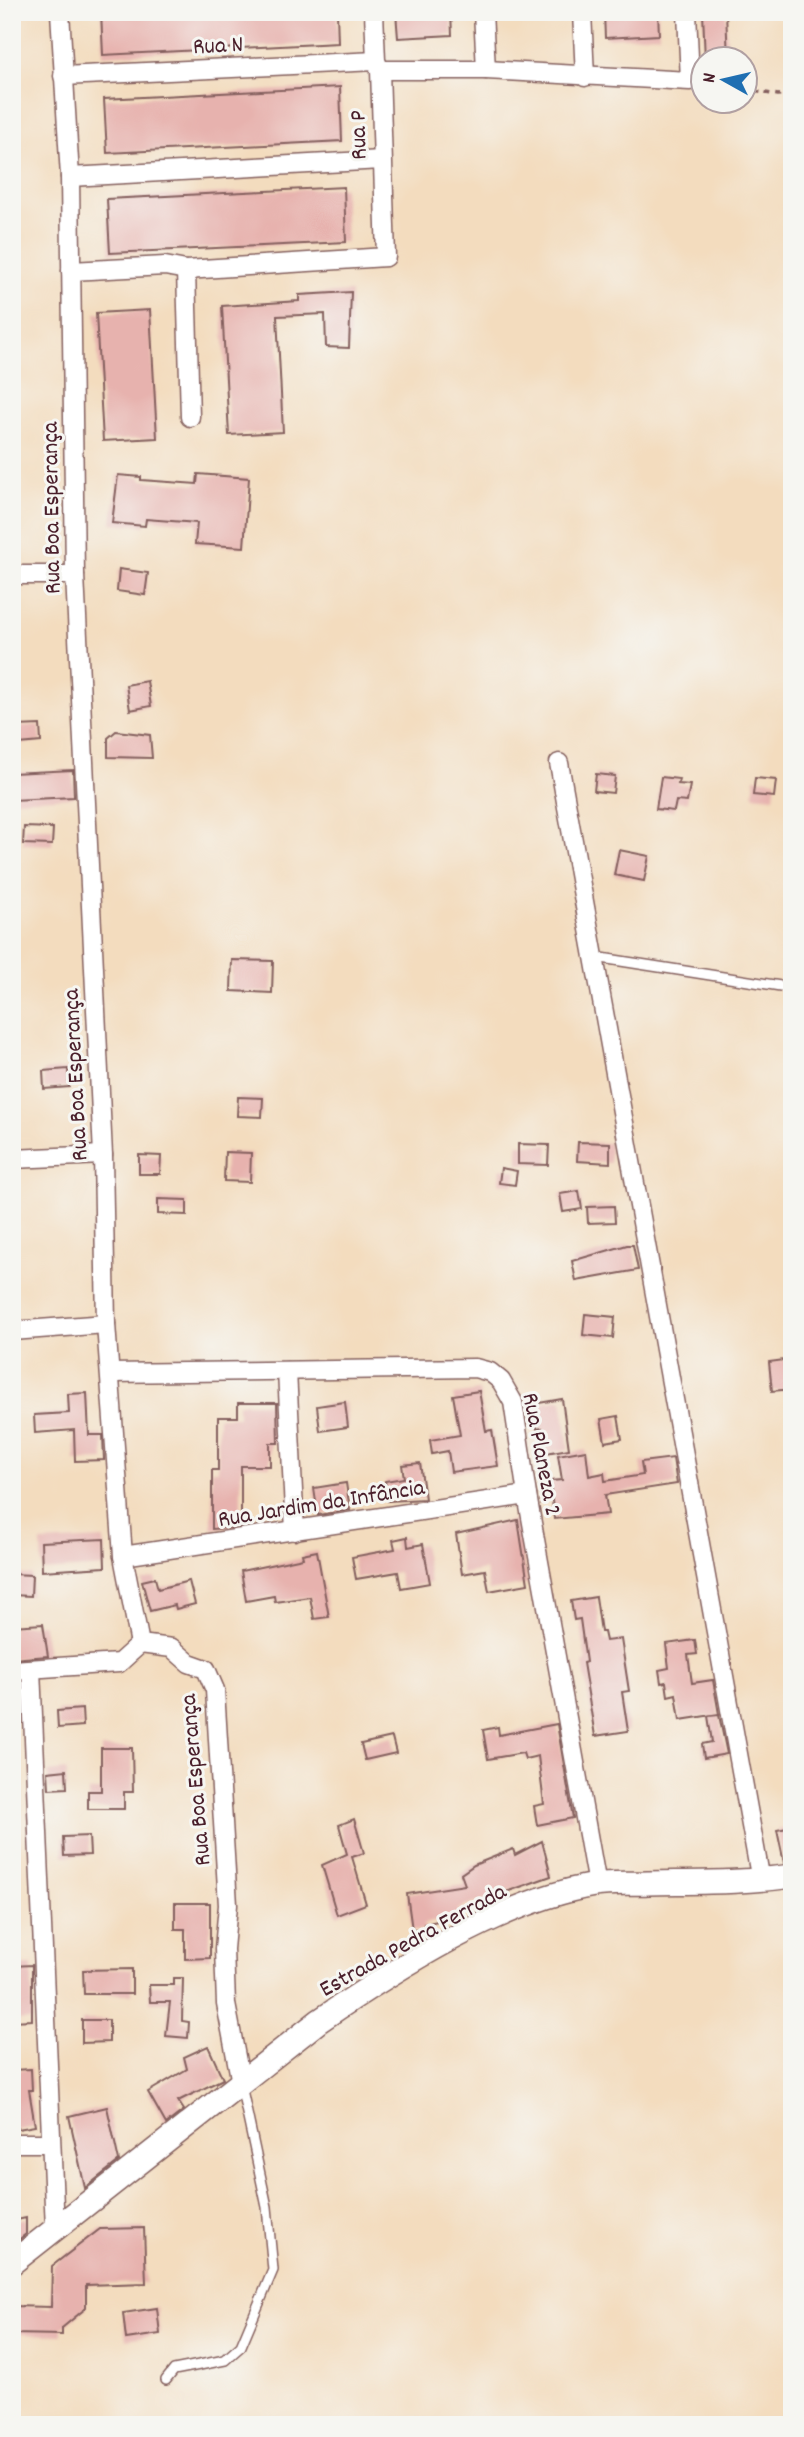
<svg xmlns="http://www.w3.org/2000/svg" width="804" height="2437" font-family="Dekko,sans-serif">
<style>
.building{fill:#e7b2ae}
.lines{fill:none;stroke-linecap:round;stroke-linejoin:round}
.service-casing{stroke:#85615e;stroke-width:12}
.minor-casing{stroke:#85615e;stroke-width:21}
.tertiary-casing{stroke:#85615e;stroke-width:26}
.path{stroke:#85615e;stroke-width:3.5;stroke-dasharray:5 5;stroke-linecap:butt}
.service{stroke:#fff;stroke-width:9}
.minor{stroke:#fff;stroke-width:18}
.tertiary{stroke:#fff;stroke-width:23}
.labels{text-anchor:middle;stroke-width:6;stroke-linejoin:round;paint-order:stroke}
.street-label{font-size:24px;fill:#4a1f2b;stroke:#f6f6f2}
</style>
<rect width="100%" height="100%" fill="#f6f6f2"/>
<filter id="ink" filterUnits="userSpaceOnUse"><feTurbulence type="fractalNoise" baseFrequency=".0143" numOctaves="2"/><feDisplacementMap in="SourceGraphic" scale="14" xChannelSelector="R" yChannelSelector="G"/><feConvolveMatrix kernelMatrix="1 2 1 2 8 2 1 2 1" color-interpolation-filters="sRGB"/></filter>
<filter id="wash" filterUnits="userSpaceOnUse"><feTurbulence type="fractalNoise" baseFrequency=".00686" numOctaves="4" result="noise"/><feDisplacementMap in="SourceGraphic" scale="28" xChannelSelector="R" yChannelSelector="G"/><feGaussianBlur stdDeviation="1.57" result="paint"/><feColorMatrix in="noise" values="0 0 0 0 0 0 0 0 0 0 0 0 0 0 0 0 0 1.4 0 .05"/><feComposite in="paint" operator="in"/></filter>
<g filter="url(#wash)">
<rect width="100%" height="100%" fill="#f3dcbe"/>
<g id="blocks">
<!-- building -->
<g class="building">
<polygon points="101,12 337,12 338,43 103,55"/>
<polygon points="396,12 451,12 452,35 398,38"/>
<polygon points="604,12 658,12 659,35 605,38"/>
<polygon points="703,12 726,12 728,60 705,60"/>
<polygon points="340,87 342,141 107,153 104,99"/>
<polygon points="344,187 346,242 110,253 107,199"/>
<polygon points="351,292 349,348 326,347 325,314 277,316 283,432 229,435 222,306 299,301 299,295"/>
<polygon points="150,310 157,438 103,441 96,313"/>
<polygon points="198,474 249,478 244,547 195,544 197,523 146,519 145,526 112,523 118,475 141,477 141,480 197,484"/>
<polygon points="119,569 148,573 145,595 117,591"/>
<polygon points="147,681 151,706 130,710 126,685"/>
<polygon points="40,725 41,742 19,744 17,726"/>
<polygon points="116,731 150,735 152,758 108,757 108,738"/>
<polygon points="73,770 74,797 12,800 12,773"/>
<polygon points="596,774 615,776 613,793 594,791"/>
<polygon points="661,777 679,779 678,784 690,785 687,802 676,801 674,811 656,809"/>
<polygon points="755,778 776,780 774,797 753,795"/>
<polygon points="24,827 53,828 52,845 23,844"/>
<polygon points="619,850 649,856 644,881 614,875"/>
<polygon points="232,960 273,961 272,993 231,991"/>
<polygon points="68,1069 69,1087 44,1089 43,1071"/>
<polygon points="238,1097 263,1098 262,1117 237,1116"/>
<polygon points="578,1142 610,1143 610,1163 577,1161"/>
<polygon points="518,1144 549,1145 548,1165 518,1164"/>
<polygon points="225,1152 251,1153 250,1182 224,1181"/>
<polygon points="139,1155 161,1156 160,1174 139,1174"/>
<polygon points="501,1168 517,1171 515,1185 499,1183"/>
<polygon points="579,1191 582,1209 563,1212 560,1194"/>
<polygon points="158,1199 187,1200 187,1215 158,1214"/>
<polygon points="614,1206 615,1222 588,1223 587,1207"/>
<polygon points="627,1245 633,1245 638,1270 576,1281 572,1261"/>
<polygon points="585,1314 615,1317 613,1338 583,1335"/>
<polygon points="792,1359 792,1389 772,1391 769,1362"/>
<polygon points="479,1391 486,1431 492,1430 498,1466 451,1472 448,1451 432,1454 430,1440 460,1435 453,1395"/>
<polygon points="87,1393 89,1435 103,1435 104,1460 75,1461 74,1430 35,1433 34,1415 69,1413 68,1394"/>
<polygon points="562,1399 569,1449 546,1453 542,1428 537,1429 533,1404"/>
<polygon points="345,1402 348,1427 320,1431 317,1406"/>
<polygon points="238,1403 277,1403 278,1443 270,1443 270,1466 241,1466 241,1527 212,1529 212,1470 218,1470 218,1417 238,1417"/>
<polygon points="618,1416 622,1439 605,1442 601,1419"/>
<polygon points="586,1450 589,1476 604,1473 605,1481 643,1475 641,1462 673,1458 677,1484 605,1495 608,1514 554,1519 550,1481 562,1480 558,1455"/>
<polygon points="420,1463 425,1499 388,1501 385,1481 404,1478 402,1465"/>
<polygon points="346,1483 350,1510 318,1515 314,1488"/>
<polygon points="518,1520 528,1584 489,1591 485,1570 462,1574 456,1534"/>
<polygon points="407,1537 408,1547 423,1544 430,1583 401,1588 398,1572 356,1579 352,1557 395,1549 393,1540"/>
<polygon points="104,1539 105,1567 42,1571 41,1542"/>
<polygon points="317,1551 329,1617 314,1619 310,1597 275,1602 274,1596 246,1601 241,1571 303,1558 302,1554"/>
<polygon points="12,1574 32,1575 31,1596 12,1595"/>
<polygon points="155,1578 158,1589 189,1581 195,1604 176,1609 175,1605 150,1611 142,1581"/>
<polygon points="596,1597 601,1632 604,1632 606,1641 621,1639 629,1691 622,1692 628,1731 595,1736 583,1663 586,1662 580,1619 574,1620 571,1601"/>
<polygon points="43,1624 48,1656 12,1659 12,1626"/>
<polygon points="695,1640 697,1654 688,1655 692,1683 713,1680 719,1714 680,1720 676,1694 668,1696 666,1682 661,1683 659,1670 669,1668 666,1644"/>
<polygon points="82,1709 83,1726 58,1728 57,1711"/>
<polygon points="719,1715 727,1754 704,1758 702,1744 712,1742 708,1716"/>
<polygon points="557,1724 573,1818 537,1825 534,1806 544,1804 538,1756 525,1759 523,1753 488,1759 483,1730 498,1727 499,1735"/>
<polygon points="392,1737 396,1753 365,1760 361,1744"/>
<polygon points="101,1748 132,1748 133,1792 124,1792 124,1809 88,1809 88,1791 101,1791"/>
<polygon points="66,1770 67,1788 49,1789 48,1772"/>
<polygon points="354,1819 364,1853 352,1857 366,1904 337,1915 322,1865 347,1854 339,1825"/>
<polygon points="792,1827 792,1862 784,1863 777,1830"/>
<polygon points="89,1836 90,1855 64,1856 63,1837"/>
<polygon points="542,1841 551,1876 458,1909 460,1916 424,1924 425,1930 412,1930 407,1894 465,1885 461,1874 474,1865 513,1849 515,1855"/>
<polygon points="175,1903 210,1903 210,1958 185,1959 185,1929 175,1929"/>
<polygon points="32,1965 32,2020 12,2021 12,1966"/>
<polygon points="132,1969 132,1994 84,1994 83,1970"/>
<polygon points="173,1978 183,1978 182,2021 189,2022 188,2038 166,2036 170,2002 150,2002 149,1985 173,1985"/>
<polygon points="82,2020 109,2020 109,2042 82,2043"/>
<polygon points="208,2046 223,2079 178,2101 184,2110 166,2124 148,2092 187,2069 184,2057"/>
<polygon points="31,2069 32,2090 29,2090 35,2126 12,2130 12,2070"/>
<polygon points="107,2107 119,2161 85,2188 69,2116"/>
<polygon points="26,2218 26,2234 12,2245 12,2221"/>
<polygon points="144,2228 146,2283 86,2285 86,2308 62,2328 62,2335 12,2334 12,2306 51,2307 52,2266 100,2229"/>
<polygon points="157,2308 160,2334 126,2339 123,2313"/>
</g>
</g>
</g>
<g filter="url(#ink)">
<use href="#blocks" fill-opacity="0" stroke="#85615e" stroke-width="2"/>
<g class="lines">
<!-- service casing -->
<g class="service-casing">
<g id="service">
<polyline points="595,957 787,987"/>
<polyline points="166,2380 174,2370 225,2360 241,2346 273,2270 267,2207 241,2085"/>
</g>
</g>
<!-- minor casing -->
<g class="minor-casing">
<g id="minor">
<polyline points="60,12 70,177 75,575 103,1155 106,1324 123,1556 140,1644 172,1648 189,1663 206,1669 215,1690 228,1905 224,1949 226,2004 241,2083"/>
<polyline points="483,12 486,70"/>
<polyline points="582,12 585,77"/>
<polyline points="380,70 486,70 690,81 687,12"/>
<polyline points="63,76 376,61"/>
<polyline points="70,177 382,160"/>
<polyline points="186,270 190,417"/>
<polyline points="71,271 165,266 186,270 386,257 380,70 376,61 374,12"/>
<polyline points="12,575 75,575"/>
<polyline points="559,763 761,1881"/>
<polyline points="12,1159 103,1155"/>
<polyline points="12,1331 106,1324"/>
<polyline points="287,1371 295,1531"/>
<polyline points="110,1373 475,1368 490,1372 501,1381 513,1402 527,1495 597,1885"/>
<polyline points="123,1556 527,1495"/>
<polyline points="31,1669 55,2229"/>
<polyline points="12,1670 119,1663 140,1644"/>
<polyline points="12,2143 50,2143"/>
</g>
</g>
<!-- tertiary casing -->
<g class="tertiary-casing">
<path id="tertiary" d="M12 2263 319 2021C395 1969 503 1900 595 1885 612 1882 630 1884 648 1883 696 1882 744 1883 792 1876"/>
</g>
<!-- path -->
<polyline class="path" points="744,76 753,91 778,95 792,93"/>
<!-- service -->
<use href="#service" class="service"/>
<!-- minor -->
<use href="#minor" class="minor"/>
<!-- tertiary -->
<use href="#tertiary" class="tertiary"/>
</g>
</g>
<g class="labels">
<!-- street labels -->
<g class="street-label">
<text transform="translate(218 44) rotate(-3)" y="8">Rua N</text>
<text transform="translate(357 135) rotate(-91)" y="8">Rua P</text>
<text transform="translate(50 508) rotate(-91)" y="8">Rua Boa Esperança</text>
<text transform="translate(74 1075) rotate(-93)" y="8">Rua Boa Esperança</text>
<text transform="translate(543 1454) rotate(79)" y="8">Rua Planeza 2</text>
<text transform="translate(321 1502) rotate(-9)" y="8">Rua Jardim da Infância</text>
<text transform="translate(194 1780) rotate(-95)" y="8">Rua Boa Esperança</text>
<text transform="translate(412 1939) rotate(-29)" y="8">Estrada Pedra Ferrada</text>
</g>
</g>
<!-- margin -->
<rect width="804" height="2437" fill="none" stroke="#f6f6f2" stroke-width="42"/>
<!-- north arrow -->
<g transform="translate(724 80) rotate(278)"><circle r="33" fill="#f6f6f2" stroke="#b1a0a2" stroke-width="2"/>
<path d="M0-5L12 26L0 18L-12 26Z" fill="#1f6fb2"/>
<text y="-10" font-size="19" font-weight="bold" text-anchor="middle" fill="#4a1f2b">N</text>
</g>
</svg>
